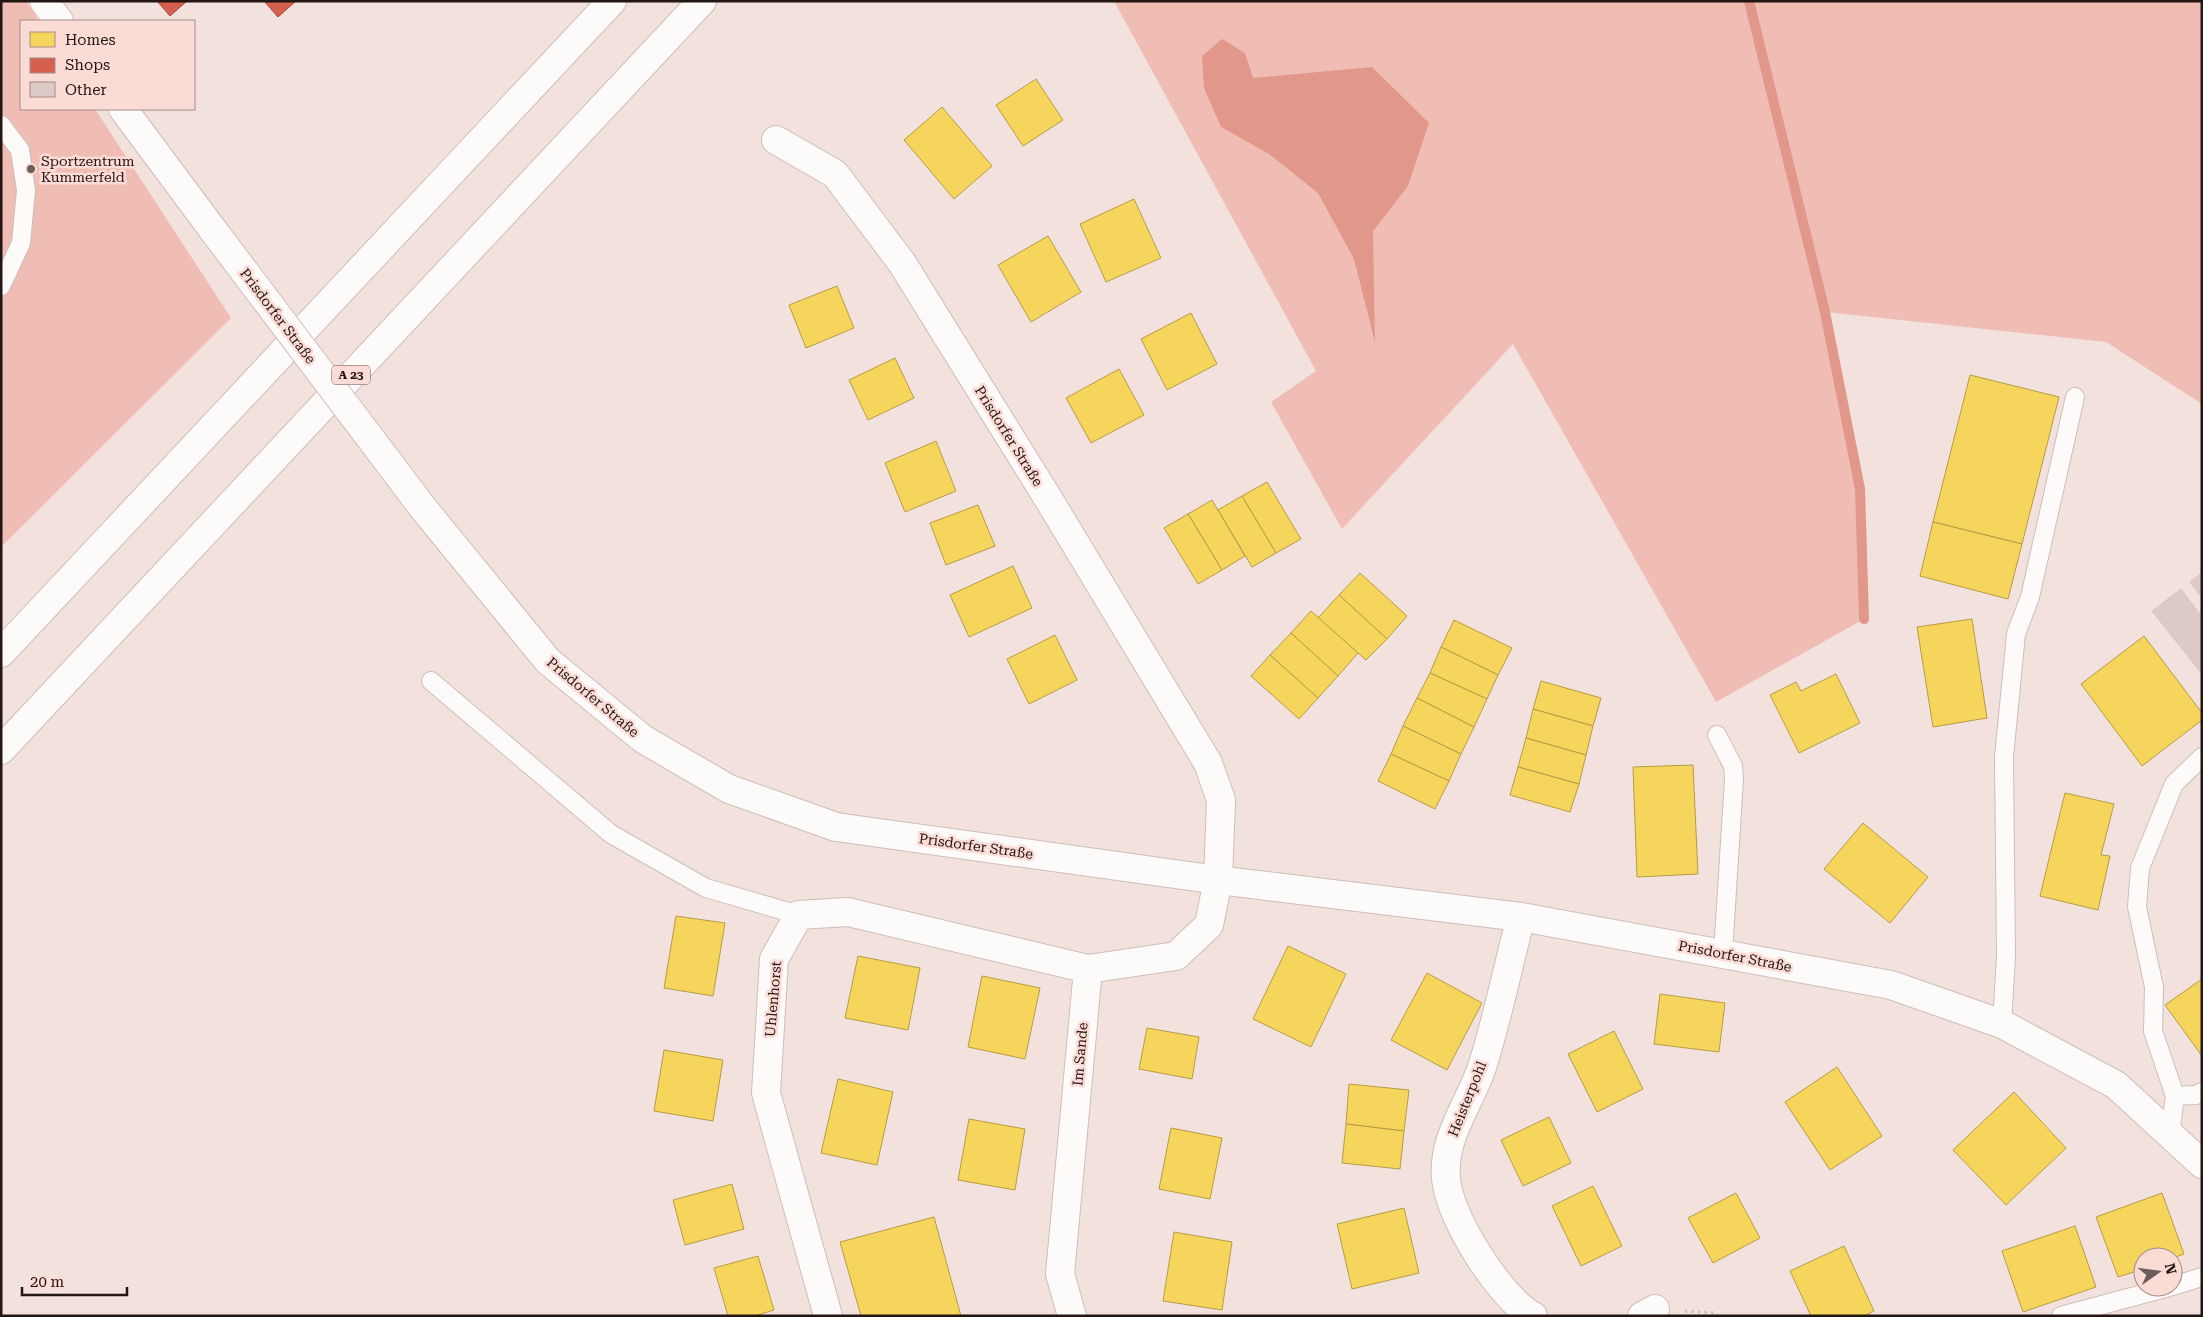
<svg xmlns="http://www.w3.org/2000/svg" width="2203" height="1317" font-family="'Roboto Serif',serif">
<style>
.green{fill:#efbdb4}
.water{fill:#e1978a}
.homes{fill:#f6d55c;stroke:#b79c46}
.shops{fill:#d6604d;stroke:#a04a3c}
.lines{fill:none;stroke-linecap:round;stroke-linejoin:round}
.stream{stroke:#e1978a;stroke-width:10}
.building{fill:#ddc9c5;stroke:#d5c6c2}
.lane-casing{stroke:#cdbebb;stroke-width:20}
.street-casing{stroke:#cdbebb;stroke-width:30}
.highway-casing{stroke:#cdbebb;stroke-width:30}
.path{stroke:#cac5c3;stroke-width:3;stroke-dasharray:2.5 4;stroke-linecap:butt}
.lane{stroke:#fdfafa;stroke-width:18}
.street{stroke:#fdfafa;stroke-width:28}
.highway{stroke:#fdfafa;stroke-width:28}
.street-bridge-casing{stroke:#cdbebb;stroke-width:30;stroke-linecap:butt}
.street-bridge{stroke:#fdfafa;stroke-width:28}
.poi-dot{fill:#6c5d5a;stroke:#fbdbd5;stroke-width:2}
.labels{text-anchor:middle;stroke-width:5;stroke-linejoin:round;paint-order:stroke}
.shield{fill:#fbdbd5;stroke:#64514d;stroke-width:1}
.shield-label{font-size:12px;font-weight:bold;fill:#231613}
.poi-label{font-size:14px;fill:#231613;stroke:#fbdbd5;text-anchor:start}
.street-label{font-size:14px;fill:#231613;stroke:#fbdbd5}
</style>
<rect width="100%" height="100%" fill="#f3e1dd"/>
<!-- green -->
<g class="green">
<polygon points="1,1 26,1 39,21 21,21 21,109 95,109 231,318 1,547"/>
<polygon points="1114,1 2202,1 2202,404 2106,342 1825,312 1860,489 1864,619 1716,702 1513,344 1342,529 1271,402 1316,371"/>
</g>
<!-- water -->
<polygon class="water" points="1222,39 1245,53 1253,78 1372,67 1429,123 1408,186 1373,231 1375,342 1354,259 1318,193 1269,154 1221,127 1204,88 1202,56"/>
<!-- homes -->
<g class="homes">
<polygon points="1036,79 1063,120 1023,146 996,105"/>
<polygon points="942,107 992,166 954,199 904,140"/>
<polygon points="1134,199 1161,258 1106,282 1080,224"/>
<polygon points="1048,236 1081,292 1031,322 998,265"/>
<polygon points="837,286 854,328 806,348 789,305"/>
<polygon points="1191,313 1217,364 1167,390 1141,339"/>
<polygon points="895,358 914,398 868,420 849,380"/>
<polygon points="1119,369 1144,415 1091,443 1066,398"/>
<polygon points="1970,375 2059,397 2022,544 1933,522"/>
<polygon points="936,441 956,491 905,512 885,463"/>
<polygon points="1267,482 1301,539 1276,553 1242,496"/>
<polygon points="1242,496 1276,553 1252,567 1218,510"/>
<polygon points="1212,500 1245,556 1222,570 1188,514"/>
<polygon points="978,505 995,546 946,565 930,523"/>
<polygon points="1188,514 1222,570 1198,584 1164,528"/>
<polygon points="1933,522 2022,544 2008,599 1920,576"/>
<polygon points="1013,566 1032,608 969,637 950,595"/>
<polygon points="1360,573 1407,616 1387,639 1339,595"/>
<polygon points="1339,595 1387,639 1366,660 1318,618"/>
<polygon points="1311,611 1358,653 1338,676 1291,633"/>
<polygon points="1972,619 1987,718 1933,727 1917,627"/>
<polygon points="1454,620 1512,648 1498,675 1441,647"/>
<polygon points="1291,633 1338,676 1318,698 1270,655"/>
<polygon points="1055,635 1077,680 1029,704 1007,659"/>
<polygon points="2144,636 2202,713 2202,720 2142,766 2081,684"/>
<polygon points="1441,647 1498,675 1487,699 1430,673"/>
<polygon points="1270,655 1318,698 1299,719 1251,676"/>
<polygon points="1430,673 1487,699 1474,727 1417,698"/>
<polygon points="1836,674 1860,723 1799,753 1770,695 1796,682 1801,691"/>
<polygon points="1541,681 1601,698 1593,726 1533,709"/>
<polygon points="1417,698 1474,727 1461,754 1403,726"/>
<polygon points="1533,709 1593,726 1586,755 1526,738"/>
<polygon points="1403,726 1461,754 1449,781 1391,754"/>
<polygon points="1526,738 1586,755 1579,784 1518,767"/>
<polygon points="1391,754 1449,781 1435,809 1378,781"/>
<polygon points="1693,765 1698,874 1637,877 1633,767"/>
<polygon points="1518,767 1579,784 1570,812 1510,795"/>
<polygon points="2065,793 2114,804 2101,855 2110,856 2098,910 2040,896"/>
<polygon points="1863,823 1928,877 1890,923 1824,869"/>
<polygon points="676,916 725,923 713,996 664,988"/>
<polygon points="1288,946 1346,974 1311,1047 1253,1019"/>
<polygon points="858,956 920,968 908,1030 845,1018"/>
<polygon points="1427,973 1482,1003 1447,1070 1391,1040"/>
<polygon points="982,976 1040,988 1025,1059 968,1047"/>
<polygon points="2202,979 2202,1056 2165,1005"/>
<polygon points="1660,994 1725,1003 1719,1052 1654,1044"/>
<polygon points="1147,1028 1199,1037 1192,1079 1139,1069"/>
<polygon points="1614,1031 1643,1089 1597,1112 1568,1054"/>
<polygon points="664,1050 723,1060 713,1121 654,1111"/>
<polygon points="1837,1067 1882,1136 1830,1170 1785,1102"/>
<polygon points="838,1079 893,1092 877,1165 821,1153"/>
<polygon points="1349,1084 1409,1090 1404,1131 1346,1124"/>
<polygon points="2014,1092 2066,1148 2006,1205 1953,1150"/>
<polygon points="1549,1117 1571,1163 1523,1186 1501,1140"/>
<polygon points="969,1119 1025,1129 1015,1190 958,1180"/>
<polygon points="1346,1124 1404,1131 1400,1169 1342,1163"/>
<polygon points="1171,1128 1222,1138 1210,1199 1159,1189"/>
<polygon points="732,1184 744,1229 685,1245 673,1200"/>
<polygon points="1593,1186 1622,1246 1581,1266 1552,1206"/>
<polygon points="1736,1193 1760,1238 1713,1263 1688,1218"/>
<polygon points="2162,1193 2184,1254 2173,1258 2143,1257 2143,1269 2118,1277 2096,1217"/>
<polygon points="1404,1208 1419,1273 1352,1289 1337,1224"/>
<polygon points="934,1217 961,1316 861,1316 840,1242"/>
<polygon points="2075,1226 2096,1287 2023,1312 2002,1251"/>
<polygon points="1174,1232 1232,1242 1222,1310 1163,1301"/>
<polygon points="1844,1246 1874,1311 1864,1316 1811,1316 1790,1271"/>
<polygon points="758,1256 774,1310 755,1316 728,1316 714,1268"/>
</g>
<!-- shops -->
<g class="shops">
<polygon points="157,1 187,1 170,16"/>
<polygon points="264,1 296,1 278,17"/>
</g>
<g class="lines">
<!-- stream -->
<polyline class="stream" points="1749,1 1825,312 1860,489 1864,619"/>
</g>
<!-- building -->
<g class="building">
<polygon points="2202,573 2202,598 2190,582"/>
<polygon points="2181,589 2202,617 2202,674 2152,611"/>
</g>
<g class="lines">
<!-- lane casing -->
<g class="lane-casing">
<g id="lane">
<polyline points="1,125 20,150 26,190 21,243 1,286"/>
<polyline points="431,681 611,834 706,888 799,915"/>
<polyline points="1717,735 1733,766 1734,779 1723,953"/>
<polyline points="2002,1024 2006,957 2004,757 2016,634 2030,597 2075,397"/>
<polyline points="2175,1096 2196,1095 2202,1092"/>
<polyline points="2170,1135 2175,1096 2153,1031 2154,987 2137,907 2140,868 2174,784 2202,757"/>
<polyline points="2173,1286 2202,1277"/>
<polyline points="2061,1316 2169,1287"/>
</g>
</g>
<!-- street casing -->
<g class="street-casing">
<g id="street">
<polyline points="44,1 59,21"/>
<polyline points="123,109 213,230"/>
<polyline points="776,140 835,174 902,263 1049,500 1208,763 1221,800 1218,880 1209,925 1176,956 1088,969 1060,1274 1072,1316"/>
<polyline points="423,508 548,661 643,739 729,789 836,827 1218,880 1521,917 1891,985 2002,1024 2116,1085 2202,1164"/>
<path d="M1521 917C1508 966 1498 1016 1483 1064 1471 1102 1442 1137 1446 1178 1448 1216 1500 1298 1533 1316"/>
<polyline points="828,1316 766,1093 774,959 799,915 848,912 1088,969"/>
<polyline points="1642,1316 1655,1309"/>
</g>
</g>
<!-- highway casing -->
<g class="highway-casing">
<g id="highway">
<polyline points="1,653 612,1"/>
<polyline points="1,750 702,1"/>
</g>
</g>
<!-- path -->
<polyline class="path" points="1685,1311 1716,1313 1717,1316"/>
<!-- lane -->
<use href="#lane" class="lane"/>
<!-- street -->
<use href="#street" class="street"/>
<!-- highway -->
<use href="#highway" class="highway"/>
<!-- street-bridge casing -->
<g class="street-bridge-casing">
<polyline id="street-bridge" points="213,230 423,508"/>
</g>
<!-- street-bridge -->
<use href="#street-bridge" class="street-bridge"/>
</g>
<!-- markers -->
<circle class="poi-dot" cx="31" cy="169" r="5"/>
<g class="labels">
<!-- shield labels -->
<rect class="shield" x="332" y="365.5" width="38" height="19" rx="4"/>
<g class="shield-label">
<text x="351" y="379">A 23</text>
</g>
<!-- poi labels -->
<g class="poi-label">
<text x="41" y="166">Sportzentrum<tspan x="41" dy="16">Kummerfeld</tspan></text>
</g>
<!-- street labels -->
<g class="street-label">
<text transform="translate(278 316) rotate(53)" y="5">Prisdorfer Straße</text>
<text transform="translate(1009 436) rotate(58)" y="5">Prisdorfer Straße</text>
<text transform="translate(593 697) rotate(40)" y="5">Prisdorfer Straße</text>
<text transform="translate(976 846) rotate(8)" y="5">Prisdorfer Straße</text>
<text transform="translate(1735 956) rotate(11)" y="5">Prisdorfer Straße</text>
<text transform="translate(773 999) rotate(-85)" y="5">Uhlenhorst</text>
<text transform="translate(1080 1054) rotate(-85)" y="5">Im Sande</text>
<text transform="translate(1467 1099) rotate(-68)" y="5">Heisterpohl</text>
</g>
</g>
<!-- border -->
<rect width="2203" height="1317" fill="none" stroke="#231613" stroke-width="5"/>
<!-- legend -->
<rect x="20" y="20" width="175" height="90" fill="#fbdbd5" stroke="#a58c87"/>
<rect x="30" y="32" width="25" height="15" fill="#f6d55c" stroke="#a58c87"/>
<text x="65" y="45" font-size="15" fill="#231613">Homes</text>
<rect x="30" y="58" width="25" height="15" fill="#d6604d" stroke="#a58c87"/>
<text x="65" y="70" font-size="15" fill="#231613">Shops</text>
<rect x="30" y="82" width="25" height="15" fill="#ddc9c5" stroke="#a58c87"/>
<text x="65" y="95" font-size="15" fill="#231613">Other</text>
<!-- north arrow -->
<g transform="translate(2158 1272) rotate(76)"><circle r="24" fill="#fbdbd5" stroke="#a58c87"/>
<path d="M0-4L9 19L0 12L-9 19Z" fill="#6c5d5a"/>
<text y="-8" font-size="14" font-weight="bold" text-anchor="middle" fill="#231613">N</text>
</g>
<!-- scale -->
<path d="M22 1287v8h105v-8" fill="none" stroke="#231613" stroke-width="2.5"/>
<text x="30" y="1287" font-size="15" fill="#231613" stroke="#fbdbd5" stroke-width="4" paint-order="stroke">20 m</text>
</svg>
